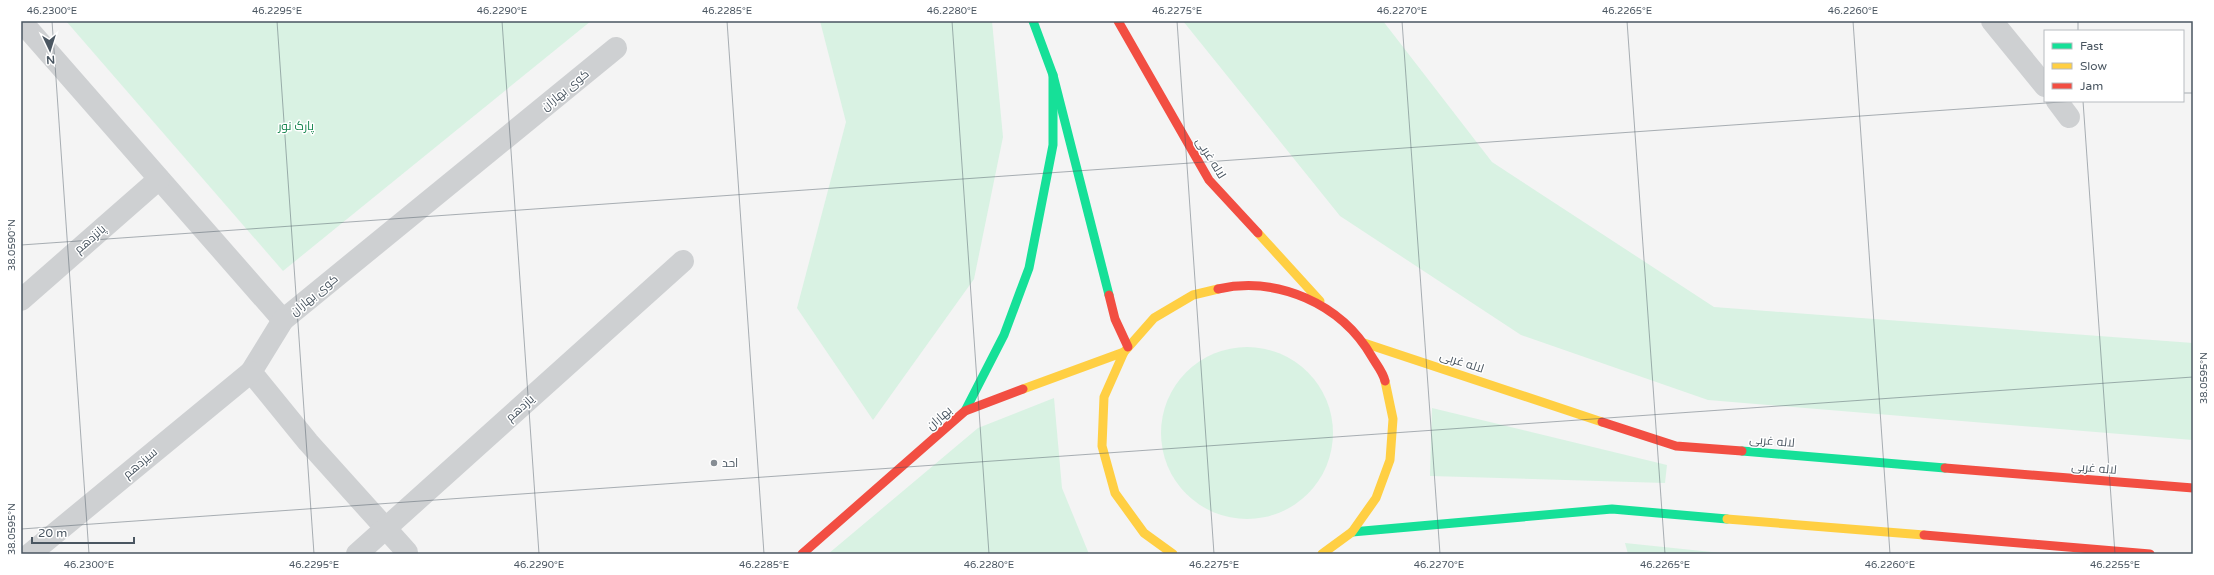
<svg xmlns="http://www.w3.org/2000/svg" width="2214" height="575" font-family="'Varela Round',Cairo,sans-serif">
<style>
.green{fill:#d9f2e3}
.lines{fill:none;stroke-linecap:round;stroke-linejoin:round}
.street{stroke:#ced0d2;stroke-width:22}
.fast{stroke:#16e098;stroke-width:9}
.slow{stroke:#ffcf43;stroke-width:9}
.jam{stroke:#f24e42;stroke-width:9}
.ticks{fill:none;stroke:#4a5661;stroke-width:1;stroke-opacity:0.45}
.poi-dot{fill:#868d94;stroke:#fff;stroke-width:1.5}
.labels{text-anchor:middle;stroke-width:3;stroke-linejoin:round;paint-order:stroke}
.street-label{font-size:12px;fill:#4a5661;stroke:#fff}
.park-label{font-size:12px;fill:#17864f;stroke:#fff}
.poi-label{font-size:12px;fill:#4a5661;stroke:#fff;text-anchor:start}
.neatline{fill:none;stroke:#4a5661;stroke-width:1.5}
.ticks-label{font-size:10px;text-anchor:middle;fill:#4a5661}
</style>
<rect width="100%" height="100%" fill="#f4f4f4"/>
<!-- green -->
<g class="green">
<polygon points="66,21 591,21 283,271"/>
<polygon points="820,21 992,21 1003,137 974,279 873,420 797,308 846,122"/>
<polygon points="1183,21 1383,21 1492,162 1714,307 2193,343 2193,440 1708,400 1521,335 1340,216"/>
<circle cx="1247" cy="433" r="86"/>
<polygon points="1054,398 1062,488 1089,554 828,554 978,428"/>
<polygon points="1432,408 1667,465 1665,483 1430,476"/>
<polygon points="1625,543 1731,554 1628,554"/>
</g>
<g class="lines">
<!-- street -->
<g class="street">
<polyline points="21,21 283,320 616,48"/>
<polyline points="1992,21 2045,86"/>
<polyline points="2057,101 2069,117"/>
<polyline points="21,300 159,179"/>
<polyline points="283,320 251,372 308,442 407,552"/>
<polyline points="30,554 251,372"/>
<polyline points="357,554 683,261"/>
</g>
<!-- fast -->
<g class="fast">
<polyline points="1033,21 1053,75 1109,295"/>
<polyline points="965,411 1004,335 1029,268 1053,145 1053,75"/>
<polyline points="1742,451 1945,468"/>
<polyline points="1352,532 1612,509 1727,519"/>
</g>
<!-- slow -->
<g class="slow">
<polyline points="1258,233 1320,301"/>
<polyline points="1364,343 1602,422"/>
<polyline points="1023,389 1124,352"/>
<polyline points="1727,519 1924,535"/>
<polyline points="1173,554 1144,533 1115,493 1102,446 1104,397 1124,352 1154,318 1193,295 1218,289"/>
<polyline points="1322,554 1352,532 1376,498 1390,460 1393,419 1385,381"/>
</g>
<!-- jam -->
<g class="jam">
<polyline points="1118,21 1209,180 1258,233"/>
<path d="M1218 289C1277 276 1341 303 1372 357 1376 364 1383 372 1385 381"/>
<polyline points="1109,295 1115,319 1128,347"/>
<polyline points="1602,422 1676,446 1742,451"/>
<polyline points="1945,468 2193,488"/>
<polyline points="1924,535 2150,554"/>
<polyline points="802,554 965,411 1023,389"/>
</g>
</g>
<!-- ticks -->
<path class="ticks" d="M52 21 89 554M277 21 314 554M502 21 539 554M727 21 764 554M952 21 989 554M1177 21 1214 554M1402 21 1440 554M1627 21 1665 554M1853 21 1890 554M2078 21V31M2183 93H2193M2083 101 2115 554M21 245 2075 101M21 529 2193 377"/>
<!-- markers -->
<circle class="poi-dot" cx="714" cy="463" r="4"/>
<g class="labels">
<!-- street labels -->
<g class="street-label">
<text transform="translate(565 90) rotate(-39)" y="4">کوی بهاران</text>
<text transform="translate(1211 158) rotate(58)" y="4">لاله غربی</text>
<text transform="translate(90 239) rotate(-41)" y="4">پانزدهم</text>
<text transform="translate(314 295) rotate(-39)" y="4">کوی بهاران</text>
<text transform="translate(1462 362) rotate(18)" y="4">لاله غربی</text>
<text transform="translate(520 408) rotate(-42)" y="4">یازدهم</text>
<text transform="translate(939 418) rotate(-41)" y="4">بهاران</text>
<text transform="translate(1772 441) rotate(5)" y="4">لاله غربی</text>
<text transform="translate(140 463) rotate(-40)" y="4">سیزدهم</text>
<text transform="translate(2094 468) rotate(5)" y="4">لاله غربی</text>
</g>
<!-- park labels -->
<g class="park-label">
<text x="296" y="130">پارک نور</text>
</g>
<!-- poi labels -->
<g class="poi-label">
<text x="722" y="467">احد</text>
</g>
</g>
<!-- border -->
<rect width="2214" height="575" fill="none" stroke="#ffffff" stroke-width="44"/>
<!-- legend -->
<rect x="2044" y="30" width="140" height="72" fill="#ffffff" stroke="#b7bbc0"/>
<rect x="2052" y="43" width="20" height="6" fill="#16e098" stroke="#b7bbc0"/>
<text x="2080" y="50" font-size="12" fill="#4a5661">Fast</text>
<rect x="2052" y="63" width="20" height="6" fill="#ffcf43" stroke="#b7bbc0"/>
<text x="2080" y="70" font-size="12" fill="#4a5661">Slow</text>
<rect x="2052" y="83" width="20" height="6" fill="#f24e42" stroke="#b7bbc0"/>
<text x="2080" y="90" font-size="12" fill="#4a5661">Jam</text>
<!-- north arrow -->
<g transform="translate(50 50) rotate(176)" stroke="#ffffff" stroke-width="3" paint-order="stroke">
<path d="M0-3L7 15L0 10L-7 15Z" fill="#4a5661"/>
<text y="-6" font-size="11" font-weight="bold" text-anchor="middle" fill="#4a5661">N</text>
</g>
<!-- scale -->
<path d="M32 537v6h102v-6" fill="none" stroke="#4a5661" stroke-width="2"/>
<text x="38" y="537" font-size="12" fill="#4a5661" stroke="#ffffff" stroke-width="3" paint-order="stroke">20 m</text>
<rect x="22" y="22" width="2170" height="531" class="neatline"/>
<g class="ticks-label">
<text x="52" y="14">46.2300°E</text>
<text x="277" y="14">46.2295°E</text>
<text x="502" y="14">46.2290°E</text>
<text x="727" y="14">46.2285°E</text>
<text x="952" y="14">46.2280°E</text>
<text x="1177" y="14">46.2275°E</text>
<text x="1402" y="14">46.2270°E</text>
<text x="1627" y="14">46.2265°E</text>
<text x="1853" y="14">46.2260°E</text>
<text transform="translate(11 245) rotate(-90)" y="4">38.0590°N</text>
<text transform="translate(2203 378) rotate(-90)" y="4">38.0595°N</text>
<text transform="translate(11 529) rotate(-90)" y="4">38.0595°N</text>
<text x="89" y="568">46.2300°E</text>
<text x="314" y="568">46.2295°E</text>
<text x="539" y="568">46.2290°E</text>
<text x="764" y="568">46.2285°E</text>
<text x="989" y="568">46.2280°E</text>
<text x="1214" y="568">46.2275°E</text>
<text x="1439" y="568">46.2270°E</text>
<text x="1665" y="568">46.2265°E</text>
<text x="1890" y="568">46.2260°E</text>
<text x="2115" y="568">46.2255°E</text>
</g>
</svg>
